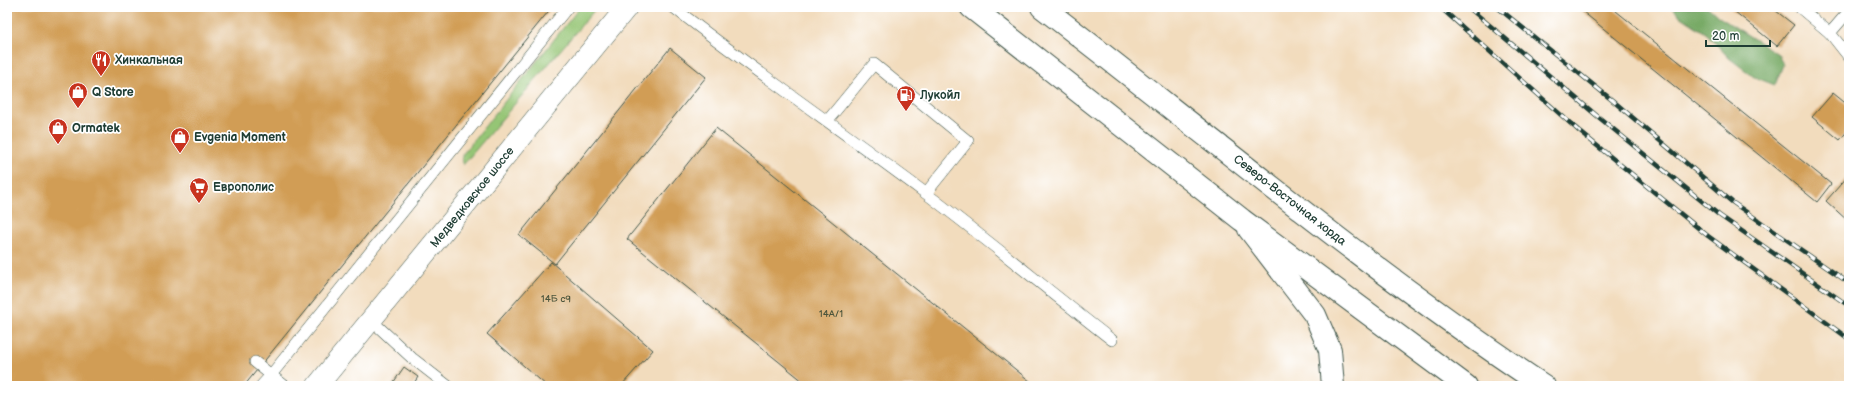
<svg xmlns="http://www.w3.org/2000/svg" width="1856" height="393" font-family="'Balsamiq Sans',sans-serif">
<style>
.green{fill:#95c575;stroke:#5a8154}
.forest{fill:#78aa66;stroke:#4c744d}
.building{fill:#d19d55}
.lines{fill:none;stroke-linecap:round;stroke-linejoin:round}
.lane-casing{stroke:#3f5549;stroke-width:12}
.street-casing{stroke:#3f5549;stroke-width:22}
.secondary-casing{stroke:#3f5549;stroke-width:24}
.primary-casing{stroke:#3f5549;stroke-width:24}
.lane{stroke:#fff;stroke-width:11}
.street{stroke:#fff;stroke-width:21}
.secondary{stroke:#fff;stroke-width:22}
.primary{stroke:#fff;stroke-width:22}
.rail-casing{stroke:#1f3d34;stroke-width:4.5}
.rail{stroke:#fff;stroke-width:3;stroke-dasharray:9;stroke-linecap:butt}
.labels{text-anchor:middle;stroke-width:3.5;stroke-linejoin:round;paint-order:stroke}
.number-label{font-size:10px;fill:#4c553c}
.poi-label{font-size:12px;font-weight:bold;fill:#1f3d34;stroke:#fff;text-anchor:start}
.street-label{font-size:12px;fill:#1f3d34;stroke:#fff}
</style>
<rect width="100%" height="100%" fill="#fff"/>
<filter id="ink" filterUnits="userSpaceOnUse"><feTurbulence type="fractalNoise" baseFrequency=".025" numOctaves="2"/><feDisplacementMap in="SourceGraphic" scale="8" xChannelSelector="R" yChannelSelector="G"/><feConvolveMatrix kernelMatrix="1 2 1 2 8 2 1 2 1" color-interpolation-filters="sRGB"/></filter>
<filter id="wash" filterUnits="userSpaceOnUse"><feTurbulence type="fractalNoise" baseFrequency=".012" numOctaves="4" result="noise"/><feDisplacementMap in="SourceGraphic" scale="16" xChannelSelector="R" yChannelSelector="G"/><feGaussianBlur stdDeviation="0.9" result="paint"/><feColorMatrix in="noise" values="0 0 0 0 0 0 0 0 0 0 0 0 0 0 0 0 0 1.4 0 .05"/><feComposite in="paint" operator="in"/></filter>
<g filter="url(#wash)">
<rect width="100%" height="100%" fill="#f2dcbd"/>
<!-- green -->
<polygon class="green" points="580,7 597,7 463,165 462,155"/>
<!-- forest -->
<polygon class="forest" points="1672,7 1708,7 1719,17 1778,54 1783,65 1775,85 1754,77 1729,58 1707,34 1680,16"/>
<g id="blocks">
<!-- building -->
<g class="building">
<polygon points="7,7 552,7 244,386 7,386"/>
<polygon points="1577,7 1611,7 1831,184 1817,202"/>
<polygon points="1729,7 1771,7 1794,25 1777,46"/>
<polygon points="670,48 706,77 555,264 519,235"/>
<polygon points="1833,93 1849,106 1849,129 1840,140 1812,117"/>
<polygon points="716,128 1036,386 809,386 627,239"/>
<polygon points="1849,175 1849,222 1826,201"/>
<polygon points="551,262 653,350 621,386 547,386 487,334"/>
<polygon points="404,367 418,377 412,386 391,386"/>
</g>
</g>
</g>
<g filter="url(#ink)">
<use href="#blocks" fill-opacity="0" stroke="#3f5549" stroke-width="1"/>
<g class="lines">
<!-- lane casing -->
<g class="lane-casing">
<g id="lane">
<path d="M673 7C755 71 841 130 924 192 988 240 1049 291 1112 340"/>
<polyline points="1799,7 1830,33 1849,57"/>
<polyline points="1830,33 1849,11"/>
<polyline points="828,120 874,64 968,141 926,193"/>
<polyline points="371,320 412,358 448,386"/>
<polyline points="255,362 271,375 568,7"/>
<polyline points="261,386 271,375 285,386"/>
</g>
</g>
<!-- street casing -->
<g class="street-casing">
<polyline id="street" points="317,386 627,7"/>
</g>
<!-- secondary casing -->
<g class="secondary-casing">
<polyline id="secondary" points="1249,229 1315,315 1330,350 1333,386"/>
</g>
<!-- primary casing -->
<g class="primary-casing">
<g id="primary">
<polyline points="971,7 1242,220 1466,386"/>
<path d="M1042 7C1208 135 1369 270 1544 386"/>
</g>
</g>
<!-- lane -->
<use href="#lane" class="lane"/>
<!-- street -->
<use href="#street" class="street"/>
<!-- secondary -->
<use href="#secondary" class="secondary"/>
<!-- primary -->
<use href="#primary" class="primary"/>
<!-- rail casing -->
<g class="rail-casing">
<g id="rail">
<polyline points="1440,7 1579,131 1708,236 1849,339"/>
<polyline points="1468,7 1596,115 1719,215 1849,306"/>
<polyline points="1497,7 1612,100 1732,202 1849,283"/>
</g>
</g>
<!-- rail -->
<use href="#rail" class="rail"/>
</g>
</g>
<!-- icons -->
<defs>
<g id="restaurant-pin" transform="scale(1)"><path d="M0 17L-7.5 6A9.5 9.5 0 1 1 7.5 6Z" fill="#c8321e" stroke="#fff"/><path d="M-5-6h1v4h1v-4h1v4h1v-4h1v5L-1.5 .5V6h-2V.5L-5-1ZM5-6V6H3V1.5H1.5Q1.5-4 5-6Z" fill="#fff"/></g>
<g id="shop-pin" transform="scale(1)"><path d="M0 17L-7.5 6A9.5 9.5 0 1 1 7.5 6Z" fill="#c8321e" stroke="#fff"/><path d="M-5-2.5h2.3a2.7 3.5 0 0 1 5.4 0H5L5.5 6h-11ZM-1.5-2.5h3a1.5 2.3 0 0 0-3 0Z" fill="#fff"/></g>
<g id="fuel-pin" transform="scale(1)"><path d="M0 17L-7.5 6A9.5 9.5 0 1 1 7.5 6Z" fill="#c8321e" stroke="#fff"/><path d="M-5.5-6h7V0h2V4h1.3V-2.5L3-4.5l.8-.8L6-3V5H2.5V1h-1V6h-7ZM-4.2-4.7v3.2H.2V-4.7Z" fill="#fff"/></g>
<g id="supermarket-pin" transform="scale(1)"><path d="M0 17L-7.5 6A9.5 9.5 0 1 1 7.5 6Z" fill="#c8321e" stroke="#fff"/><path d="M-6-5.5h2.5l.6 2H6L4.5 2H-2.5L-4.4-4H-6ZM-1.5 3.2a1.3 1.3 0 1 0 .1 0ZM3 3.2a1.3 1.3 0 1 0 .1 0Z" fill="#fff"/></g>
</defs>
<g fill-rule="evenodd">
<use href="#restaurant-pin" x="101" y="60"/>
<use href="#shop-pin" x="78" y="92"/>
<use href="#fuel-pin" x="906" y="95"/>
<use href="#shop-pin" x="58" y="128"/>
<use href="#shop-pin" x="180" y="137"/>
<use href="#supermarket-pin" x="199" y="187"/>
</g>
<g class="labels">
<!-- number labels -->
<g class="number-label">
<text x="556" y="302">14Б с9</text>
<text x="831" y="317">14А/1</text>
</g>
<!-- poi labels -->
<g class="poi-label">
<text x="115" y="64">Хинкальная</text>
<text x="92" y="96">Q Store</text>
<text x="920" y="99">Лукойл</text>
<text x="72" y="132">Ormatek</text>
<text x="194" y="141">Evgenia Moment</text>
<text x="213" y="191">Европолис</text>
</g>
<!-- street labels -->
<g class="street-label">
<text transform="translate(472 197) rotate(-51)" y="4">Медведковское шоссе</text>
<text transform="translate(1290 200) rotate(38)" y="4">Северо-Восточная хорда</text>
</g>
</g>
<!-- margin -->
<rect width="1856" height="393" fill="none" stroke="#fff" stroke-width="24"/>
<!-- scale -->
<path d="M1706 40v6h64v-6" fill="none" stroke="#1f3d34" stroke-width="2"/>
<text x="1712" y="40" font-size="12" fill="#1f3d34" stroke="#ffffff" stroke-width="3" paint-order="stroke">20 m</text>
</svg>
